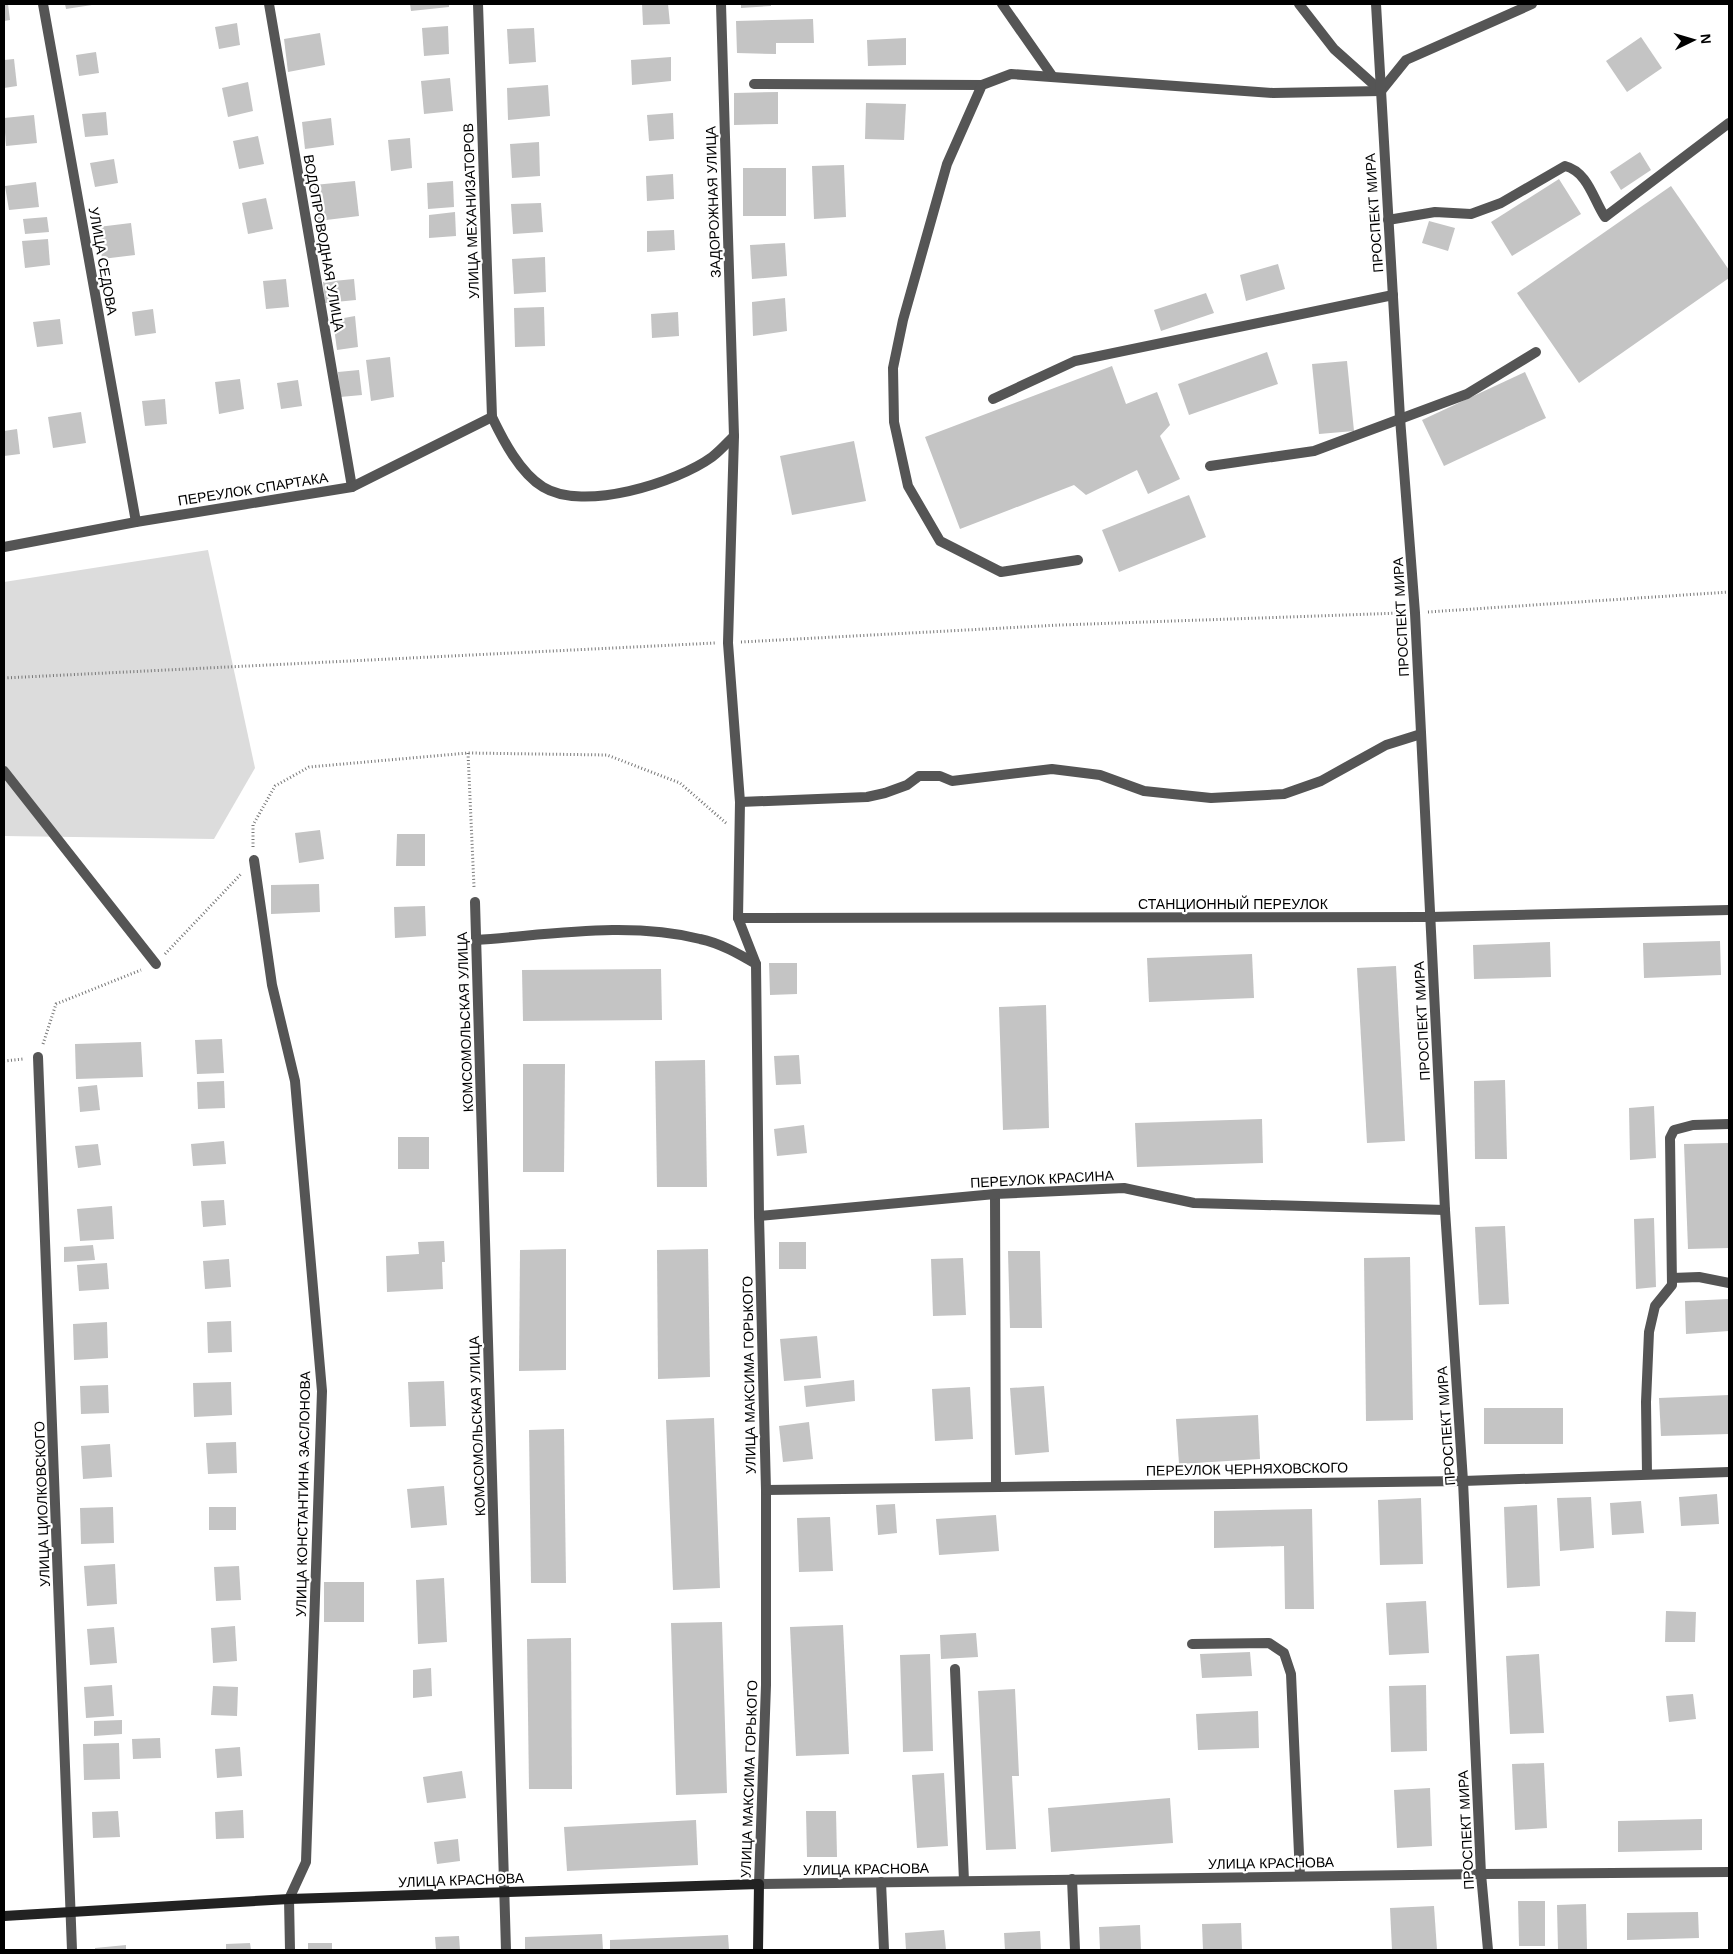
<svg xmlns="http://www.w3.org/2000/svg" width="1733" height="1954" font-family="Helvetica,sans-serif">
<style>
.green{fill:#dcdcdc}
.building{fill:#c4c4c4}
.lines{fill:none;stroke-linecap:round;stroke-linejoin:round}
.path{stroke:#777;stroke-width:3;stroke-dasharray:1 2.5;stroke-linecap:butt}
.service{stroke:#555;stroke-width:10}
.minor{stroke:#555;stroke-width:10}
.tertiary{stroke:#555;stroke-width:10}
.secondary{stroke:#222;stroke-width:10}
.labels{text-anchor:middle;stroke-width:4.5;stroke-linejoin:round;paint-order:stroke}
.street-label{font-size:14px;fill:#000;stroke:#fff}
</style>
<rect width="100%" height="100%" fill="#fff"/>
<!-- green -->
<polygon class="green" points="208,550 255,768 214,839 4,836 4,582"/>
<!-- building -->
<g class="building">
<polygon points="4,4 8,4 10,20 4,21"/>
<polygon points="65,4 92,4 92,5 66,9"/>
<polygon points="410,4 449,4 449,7 411,11"/>
<polygon points="642,4 668,4 670,24 643,25"/>
<polygon points="741,4 771,4 771,6 741,8"/>
<polygon points="813,19 814,43 776,43 776,54 737,53 736,21"/>
<polygon points="237,23 240,45 219,49 215,27"/>
<polygon points="448,26 449,54 424,56 422,28"/>
<polygon points="534,28 536,62 509,64 507,29"/>
<polygon points="320,33 325,65 288,72 284,39"/>
<polygon points="1641,37 1662,68 1627,92 1606,61"/>
<polygon points="906,38 906,65 868,66 867,40"/>
<polygon points="96,52 99,73 79,76 76,55"/>
<polygon points="671,57 671,81 632,85 631,60"/>
<polygon points="14,59 17,86 4,88 4,60"/>
<polygon points="450,78 453,111 424,114 421,81"/>
<polygon points="248,82 253,111 228,117 222,88"/>
<polygon points="548,85 550,116 508,120 507,88"/>
<polygon points="778,92 778,124 734,125 734,93"/>
<polygon points="866,103 906,104 904,140 865,139"/>
<polygon points="106,112 108,135 85,137 82,114"/>
<polygon points="673,113 674,139 649,141 647,115"/>
<polygon points="34,115 37,143 6,146 4,118"/>
<polygon points="331,118 334,145 305,149 302,122"/>
<polygon points="258,136 264,164 239,169 233,141"/>
<polygon points="410,138 412,168 391,171 388,140"/>
<polygon points="539,142 540,176 512,178 510,144"/>
<polygon points="1640,152 1651,170 1621,190 1610,172"/>
<polygon points="114,159 118,183 95,187 90,163"/>
<polygon points="844,165 846,217 814,219 812,166"/>
<rect x="743" y="168" width="43" height="48"/>
<polygon points="673,174 674,199 647,201 646,176"/>
<polygon points="1559,179 1581,214 1512,256 1491,222"/>
<polygon points="355,181 359,216 318,221 314,185"/>
<polygon points="453,181 454,207 428,209 427,183"/>
<polygon points="36,182 39,207 9,210 5,186"/>
<polygon points="1671,186 1729,270 1729,278 1579,383 1517,293"/>
<polygon points="266,198 273,229 248,234 242,203"/>
<polygon points="541,203 543,232 513,234 511,204"/>
<polygon points="455,212 456,236 429,238 429,215"/>
<polygon points="47,217 49,232 25,234 23,219"/>
<polygon points="1429,221 1455,228 1448,251 1422,243"/>
<polygon points="131,223 135,255 102,259 98,227"/>
<polygon points="674,230 675,250 647,252 647,231"/>
<polygon points="48,239 50,265 25,268 22,241"/>
<polygon points="785,243 787,276 752,279 750,245"/>
<polygon points="545,257 546,292 514,294 512,259"/>
<polygon points="1278,264 1285,289 1246,301 1240,275"/>
<polygon points="286,279 289,307 266,309 263,281"/>
<polygon points="354,279 356,300 325,303 323,282"/>
<polygon points="1206,293 1214,313 1161,331 1154,310"/>
<polygon points="785,298 787,331 753,336 752,302"/>
<polygon points="544,307 545,346 515,347 514,308"/>
<polygon points="153,309 156,333 135,336 132,312"/>
<polygon points="678,312 679,336 652,338 651,314"/>
<polygon points="355,316 358,347 337,350 333,320"/>
<polygon points="60,319 63,344 37,347 33,322"/>
<polygon points="1267,352 1278,384 1189,415 1178,384"/>
<polygon points="390,357 394,397 371,401 366,360"/>
<polygon points="1347,361 1354,431 1319,434 1312,364"/>
<polygon points="1112,366 1126,404 1157,392 1170,425 1160,436 1180,479 1148,494 1137,470 1086,495 1074,485 960,529 925,437"/>
<polygon points="359,370 362,395 340,397 338,372"/>
<polygon points="1525,372 1546,418 1444,466 1422,420"/>
<polygon points="240,379 244,409 219,414 215,382"/>
<polygon points="298,380 302,406 281,409 277,383"/>
<polygon points="165,399 167,424 145,426 142,401"/>
<polygon points="81,412 86,443 53,448 48,417"/>
<polygon points="17,429 20,454 4,456 4,431"/>
<polygon points="854,441 866,501 792,515 780,456"/>
<polygon points="1189,495 1206,537 1119,572 1102,530"/>
<polygon points="320,830 324,859 299,863 295,833"/>
<polygon points="397,834 425,834 425,866 396,866"/>
<polygon points="319,884 320,912 271,914 271,885"/>
<polygon points="425,906 426,936 395,938 394,907"/>
<polygon points="1720,941 1721,975 1644,978 1643,943"/>
<polygon points="1550,942 1551,977 1474,979 1473,945"/>
<polygon points="1252,954 1254,998 1149,1002 1147,958"/>
<polygon points="769,963 797,963 797,994 770,995"/>
<polygon points="1396,966 1405,1141 1367,1143 1357,968"/>
<polygon points="661,969 662,1020 523,1021 522,970"/>
<polygon points="1046,1005 1049,1128 1003,1130 999,1007"/>
<polygon points="222,1039 224,1073 197,1074 195,1040"/>
<polygon points="141,1042 143,1077 76,1079 75,1044"/>
<polygon points="799,1055 801,1084 776,1085 774,1056"/>
<polygon points="705,1060 707,1187 657,1187 655,1061"/>
<polygon points="523,1064 565,1064 564,1172 523,1172"/>
<polygon points="1505,1080 1507,1159 1475,1159 1474,1081"/>
<polygon points="224,1081 225,1108 198,1109 197,1082"/>
<polygon points="97,1085 100,1110 80,1112 78,1087"/>
<polygon points="1654,1106 1656,1158 1630,1160 1629,1108"/>
<polygon points="1262,1119 1263,1163 1137,1167 1135,1123"/>
<polygon points="804,1125 807,1153 777,1156 774,1129"/>
<rect x="398" y="1137" width="31" height="32"/>
<polygon points="224,1141 226,1164 193,1166 191,1144"/>
<polygon points="1728,1143 1729,1248 1688,1249 1684,1144"/>
<polygon points="98,1144 101,1165 78,1168 75,1146"/>
<polygon points="224,1200 226,1225 203,1227 201,1201"/>
<polygon points="112,1206 114,1239 80,1241 77,1209"/>
<polygon points="1654,1218 1656,1287 1636,1289 1634,1219"/>
<polygon points="1505,1226 1509,1304 1479,1305 1475,1227"/>
<polygon points="444,1241 445,1262 442,1262 443,1289 387,1292 386,1256 419,1254 418,1242"/>
<rect x="779" y="1242" width="27" height="27"/>
<polygon points="93,1245 95,1260 64,1262 64,1247"/>
<polygon points="566,1249 566,1370 519,1371 520,1250"/>
<polygon points="708,1249 710,1377 658,1379 657,1250"/>
<polygon points="1008,1251 1040,1251 1042,1328 1010,1328"/>
<polygon points="1410,1257 1413,1420 1366,1421 1364,1258"/>
<polygon points="963,1258 966,1315 933,1316 931,1259"/>
<polygon points="229,1259 231,1287 205,1289 203,1261"/>
<polygon points="107,1263 109,1289 79,1291 77,1265"/>
<polygon points="1729,1299 1729,1331 1686,1334 1685,1301"/>
<polygon points="231,1321 232,1352 208,1353 207,1322"/>
<polygon points="107,1322 108,1358 74,1360 73,1324"/>
<polygon points="817,1336 821,1378 784,1381 780,1339"/>
<polygon points="854,1380 855,1401 806,1407 804,1386"/>
<polygon points="444,1381 446,1426 410,1427 408,1382"/>
<polygon points="231,1382 232,1415 194,1417 193,1383"/>
<polygon points="108,1385 109,1413 81,1414 80,1386"/>
<polygon points="1044,1386 1049,1452 1015,1455 1010,1388"/>
<polygon points="970,1387 973,1439 935,1441 932,1389"/>
<polygon points="1729,1395 1729,1434 1661,1436 1659,1398"/>
<rect x="1484" y="1408" width="79" height="36"/>
<polygon points="1258,1415 1260,1459 1179,1464 1176,1419"/>
<polygon points="714,1418 720,1588 673,1590 666,1420"/>
<polygon points="809,1422 813,1459 783,1462 779,1426"/>
<polygon points="564,1429 566,1583 531,1583 529,1430"/>
<polygon points="236,1442 237,1473 208,1474 206,1443"/>
<polygon points="110,1444 112,1477 83,1479 81,1446"/>
<polygon points="444,1486 447,1525 411,1528 407,1489"/>
<polygon points="1717,1494 1719,1524 1681,1526 1679,1497"/>
<polygon points="1591,1497 1594,1548 1560,1551 1557,1498"/>
<polygon points="1421,1498 1423,1564 1380,1565 1378,1500"/>
<polygon points="1641,1501 1644,1533 1612,1535 1610,1503"/>
<polygon points="895,1504 897,1533 878,1535 876,1505"/>
<polygon points="1537,1505 1540,1586 1507,1588 1504,1507"/>
<polygon points="113,1507 114,1543 81,1544 80,1508"/>
<rect x="209" y="1507" width="27" height="23"/>
<polygon points="1312,1509 1314,1609 1285,1609 1284,1546 1214,1548 1214,1511"/>
<polygon points="996,1515 999,1551 939,1555 936,1519"/>
<polygon points="830,1517 833,1571 799,1572 797,1518"/>
<polygon points="115,1564 117,1604 87,1606 84,1566"/>
<polygon points="239,1566 241,1600 216,1601 214,1567"/>
<polygon points="444,1578 447,1642 418,1644 416,1580"/>
<rect x="324" y="1582" width="40" height="40"/>
<polygon points="1426,1601 1429,1653 1389,1655 1386,1603"/>
<polygon points="1666,1611 1696,1612 1695,1642 1665,1642"/>
<polygon points="722,1622 727,1793 676,1795 671,1623"/>
<polygon points="843,1625 849,1754 796,1756 790,1627"/>
<polygon points="235,1626 237,1661 213,1663 211,1628"/>
<polygon points="114,1627 117,1663 90,1665 87,1629"/>
<polygon points="976,1633 978,1657 941,1659 940,1635"/>
<polygon points="571,1638 572,1789 529,1789 527,1639"/>
<polygon points="1250,1652 1252,1676 1202,1678 1200,1654"/>
<polygon points="930,1654 933,1751 903,1752 900,1655"/>
<polygon points="1539,1654 1544,1733 1510,1734 1506,1656"/>
<polygon points="431,1668 432,1696 413,1698 413,1670"/>
<polygon points="112,1685 114,1716 86,1718 84,1687"/>
<polygon points="1426,1685 1427,1751 1391,1752 1389,1686"/>
<polygon points="213,1686 238,1687 237,1716 211,1715"/>
<polygon points="1015,1689 1019,1776 1012,1776 1016,1849 986,1850 978,1691"/>
<polygon points="1693,1694 1696,1719 1669,1722 1666,1696"/>
<polygon points="1258,1711 1259,1748 1198,1750 1196,1714"/>
<polygon points="122,1720 122,1734 94,1736 94,1721"/>
<polygon points="160,1738 161,1758 133,1759 132,1739"/>
<polygon points="119,1743 120,1779 84,1780 83,1744"/>
<polygon points="240,1747 242,1776 217,1778 215,1749"/>
<polygon points="1544,1763 1547,1828 1515,1830 1512,1764"/>
<polygon points="462,1771 466,1798 427,1803 423,1777"/>
<polygon points="944,1773 948,1846 917,1848 912,1775"/>
<polygon points="1430,1788 1432,1846 1397,1848 1394,1790"/>
<polygon points="1170,1798 1173,1843 1051,1852 1048,1808"/>
<polygon points="243,1810 244,1838 216,1839 215,1812"/>
<polygon points="118,1811 120,1837 93,1838 92,1812"/>
<polygon points="806,1811 836,1811 837,1857 807,1857"/>
<polygon points="1702,1819 1702,1850 1618,1852 1618,1821"/>
<polygon points="696,1820 698,1865 567,1871 564,1827"/>
<polygon points="458,1839 460,1861 437,1864 434,1842"/>
<polygon points="1518,1901 1545,1901 1545,1946 1519,1946"/>
<polygon points="1586,1904 1587,1950 1558,1950 1557,1905"/>
<polygon points="1434,1906 1437,1950 1392,1950 1390,1908"/>
<polygon points="1698,1912 1699,1938 1627,1940 1627,1913"/>
<polygon points="1241,1923 1242,1950 1203,1950 1202,1924"/>
<polygon points="1140,1925 1141,1950 1100,1950 1099,1927"/>
<polygon points="944,1930 946,1950 906,1950 905,1933"/>
<polygon points="1040,1931 1041,1950 1005,1950 1004,1933"/>
<polygon points="602,1934 603,1950 525,1950 525,1937"/>
<polygon points="728,1935 729,1950 610,1950 610,1940"/>
<polygon points="459,1936 460,1950 436,1950 435,1937"/>
<polygon points="250,1943 251,1950 226,1950 226,1944"/>
<rect x="308" y="1943" width="24" height="7"/>
<polygon points="126,1945 126,1950 95,1950 95,1948"/>
</g>
<g class="lines">
<!-- path -->
<g class="path">
<polyline points="1428,612 1729,592"/>
<polyline points="741,642 1060,625 1402,613"/>
<polyline points="4,678 715,643"/>
<polyline points="468,753 474,887"/>
<polyline points="253,847 253,825 275,786 309,767 468,753 607,755 680,783 726,823"/>
<polyline points="165,954 241,874"/>
<polyline points="43,1044 56,1004 141,970"/>
<polyline points="4,1061 23,1059"/>
</g>
<!-- service -->
<g class="service">
<polyline points="754,84 982,85"/>
<path d="M1388 220 1435 212 1471 214 1501 203 1565 166C1588 172 1593 199 1605 217L1729 123"/>
<polyline points="993,399 1075,361 1393,295"/>
<path d="M492 417C503 440 520 473 543 487 583 512 676 483 712 457 720 451 727 443 734 436"/>
<polyline points="1210,466 1314,451 1467,394 1536,352"/>
<polyline points="1078,560 1001,572 940,541 908,486 894,422 893,368 903,320 947,164 982,85 1011,74 1273,93 1381,91 1406,60 1532,4"/>
<polyline points="4,771 156,964"/>
<polyline points="740,802 867,797 885,793 907,785 919,776 940,776 952,781 1052,769 1100,775 1144,791 1211,798 1284,794 1321,781 1386,745 1421,734"/>
<polyline points="995,1194 996,1486"/>
<polyline points="759,1216 995,1194 1124,1188 1194,1203 1445,1210"/>
<polyline points="1672,1278 1699,1277 1729,1283"/>
<polyline points="1647,1474 1646,1402 1649,1332 1655,1306 1672,1285 1670,1138 1674,1130 1693,1125 1729,1124"/>
<polyline points="1192,1644 1269,1643 1284,1653 1291,1674 1300,1876"/>
<polyline points="955,1669 964,1881"/>
<polyline points="1072,1879 1075,1950"/>
<polyline points="881,1882 884,1950"/>
</g>
<!-- minor -->
<g class="minor">
<polyline points="43,4 136,522"/>
<polyline points="269,4 352,487"/>
<polyline points="721,4 734,436 728,643 740,802 738,918 756,964 759,1216 766,1490 766,1685 759,1884"/>
<polyline points="1002,4 1053,77"/>
<polyline points="1299,4 1334,49 1381,91"/>
<polyline points="4,547 136,522 352,487 492,417 478,4"/>
<polyline points="254,860 272,985 295,1081 322,1391 306,1862 289,1899 290,1950"/>
<polyline points="475,902 506,1950"/>
<polyline points="738,918 1430,917 1729,910"/>
<path d="M476 940C549 935 628 921 700 939 720 943 739 954 756 964"/>
<polyline points="38,1057 72,1950"/>
<polyline points="766,1490 1463,1481 1729,1472"/>
<polyline points="1488,1950 1481,1874 1729,1872"/>
</g>
<!-- tertiary -->
<polyline class="tertiary" points="759,1884 1481,1874 1463,1481 1445,1210 1415,613 1400,418 1376,4"/>
<!-- secondary -->
<polyline class="secondary" points="4,1916 289,1899 759,1884 758,1950"/>
</g>
<g class="labels">
<!-- street labels -->
<g class="street-label">
<text transform="translate(713 202) rotate(-92)" y="5">ЗАДОРОЖНАЯ УЛИЦА</text>
<text transform="translate(471 211) rotate(-92)" y="5">УЛИЦА МЕХАНИЗАТОРОВ</text>
<text transform="translate(1374 213) rotate(-94)" y="5">ПРОСПЕКТ МИРА</text>
<text transform="translate(324 243) rotate(80)" y="5">ВОДОПРОВОДНАЯ УЛИЦА</text>
<text transform="translate(103 261) rotate(80)" y="5">УЛИЦА СЕДОВА</text>
<text transform="translate(253 489) rotate(-9)" y="5">ПЕРЕУЛОК СПАРТАКА</text>
<text transform="translate(1401 617) rotate(-93)" y="5">ПРОСПЕКТ МИРА</text>
<text x="1233" y="909">СТАНЦИОННЫЙ ПЕРЕУЛОК</text>
<text transform="translate(1422 1021) rotate(-93)" y="5">ПРОСПЕКТ МИРА</text>
<text transform="translate(465 1022) rotate(-92)" y="5">КОМСОМОЛЬСКАЯ УЛИЦА</text>
<text transform="translate(1042 1179) rotate(-3)" y="5">ПЕРЕУЛОК КРАСИНА</text>
<text transform="translate(749 1375) rotate(-91)" y="5">УЛИЦА МАКСИМА ГОРЬКОГО</text>
<text transform="translate(477 1426) rotate(-92)" y="5">КОМСОМОЛЬСКАЯ УЛИЦА</text>
<text transform="translate(1446 1426) rotate(-94)" y="5">ПРОСПЕКТ МИРА</text>
<text transform="translate(1247 1469) rotate(-1)" y="5">ПЕРЕУЛОК ЧЕРНЯХОВСКОГО</text>
<text transform="translate(303 1494) rotate(-89)" y="5">УЛИЦА КОНСТАНТИНА ЗАСЛОНОВА</text>
<text transform="translate(42 1504) rotate(-92)" y="5">УЛИЦА ЦИОЛКОВСКОГО</text>
<text transform="translate(749 1779) rotate(-88)" y="5">УЛИЦА МАКСИМА ГОРЬКОГО</text>
<text transform="translate(1466 1830) rotate(-93)" y="5">ПРОСПЕКТ МИРА</text>
<text transform="translate(1271 1863) rotate(-1)" y="5">УЛИЦА КРАСНОВА</text>
<text transform="translate(866 1869) rotate(-1)" y="5">УЛИЦА КРАСНОВА</text>
<text transform="translate(461 1880) rotate(-2)" y="5">УЛИЦА КРАСНОВА</text>
</g>
</g>
<!-- border -->
<rect width="1733" height="1954" fill="none" stroke="#000000" stroke-width="10"/>
<!-- north arrow -->
<g transform="translate(1693 40) rotate(85)" stroke="#ffffff" stroke-width="4" paint-order="stroke">
<path d="M0-4L9 19L0 12L-9 19Z" fill="#000000"/>
<text y="-8" font-size="14" font-weight="bold" text-anchor="middle" fill="#000000">N</text>
</g>
</svg>
